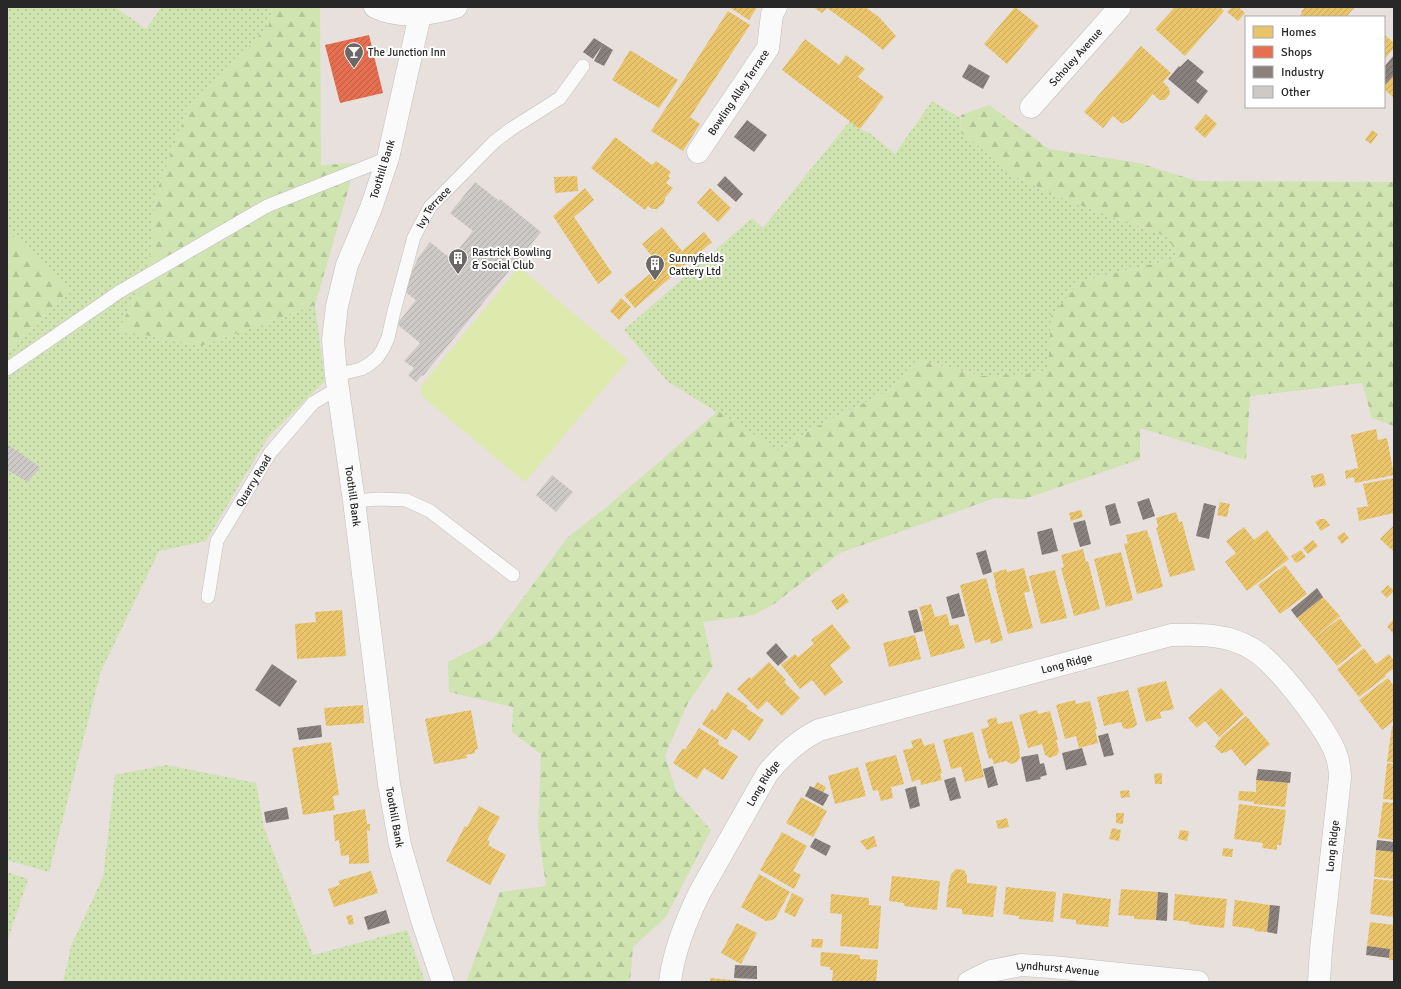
<svg xmlns="http://www.w3.org/2000/svg" width="1401" height="989" font-family="Signika,sans-serif">
<style>
.grass{fill:url(#grass-dots)}
.forest{fill:url(#forest-firs)}
.pitch{fill:#dee9ae}
.homes{fill:url(#homes-hatch)}
.shops{fill:url(#shops-hatch)}
.industry{fill:url(#industry-hatch)}
.building{fill:url(#building-hatch)}
.lines{fill:none;stroke-linecap:round;stroke-linejoin:round}
.lane-casing{stroke:#c0bebe;stroke-width:14}
.street-casing{stroke:#c0bebe;stroke-width:23}
.secondary-casing{stroke:#c0bebe;stroke-width:23}
.lane{stroke:#fbfafa;stroke-width:13}
.street{stroke:#fbfafa;stroke-width:22}
.secondary{stroke:#fbfafa;stroke-width:22}
.labels{text-anchor:middle;stroke-width:4;stroke-linejoin:round;paint-order:stroke}
.poi-label{font-size:11px;fill:#282828;stroke:#fff;text-anchor:start}
.street-label{font-size:11px;fill:#282828;stroke:#fff}
</style>
<defs>
<pattern id="grass-dots" width="8" height="8" patternUnits="userSpaceOnUse"><rect width="8" height="8" fill="#cfe4b1"/><path d="M2 2h.1M6 6h.1" fill="none" stroke="#b2c498" stroke-width="1.8" stroke-linecap="round"/></pattern>
<pattern id="forest-firs" width="22" height="20" patternUnits="userSpaceOnUse"><rect width="22" height="20" fill="#cfe4b1"/><path d="M5 1l3.5 6h-7zM16 11l3.5 6h-7z" fill="#b2c498"/></pattern>
<pattern id="homes-hatch" width="6" height="6" patternUnits="userSpaceOnUse"><rect width="6" height="6" fill="#e9c46a"/><path d="M-1 1l2-2M0 6l6-6M5 7l2-2" fill="none" stroke="#c8a85c"/></pattern>
<pattern id="shops-hatch" width="6" height="6" patternUnits="userSpaceOnUse"><rect width="6" height="6" fill="#e76f51"/><path d="M-1 1l2-2M0 6l6-6M5 7l2-2" fill="none" stroke="#bb5b43"/></pattern>
<pattern id="industry-hatch" width="6" height="6" patternUnits="userSpaceOnUse"><rect width="6" height="6" fill="#8a817c"/><path d="M-1 1l2-2M0 6l6-6M5 7l2-2" fill="none" stroke="#716a66"/></pattern>
<pattern id="building-hatch" width="6" height="6" patternUnits="userSpaceOnUse"><rect width="6" height="6" fill="#cdc9c6"/><path d="M-1 1l2-2M0 6l6-6M5 7l2-2" fill="none" stroke="#b0adaa"/></pattern>
</defs>
<rect width="100%" height="100%" fill="#e7e0dc"/>
<!-- grass -->
<g class="grass">
<polygon points="7,7 115,7 146,29 162,7 272,7 269,25 186,114 155,196 150,261 119,330 201,346 315,305 325,381 268,437 206,541 159,551 101,671 49,872 7,860 7,349 70,292 16,238 7,231"/>
<polygon points="932,101 960,118 960,132 989,154 1007,173 1071,202 1168,237 1178,258 1081,281 1047,374 983,376 917,360 888,391 812,429 778,450 667,381 624,330 752,218 763,228 850,121 860,129 871,134 895,154"/>
<polygon points="166,765 256,783 264,828 313,955 407,930 425,982 63,982 71,946 103,877 115,775"/>
<polygon points="7,872 28,879 7,942"/>
</g>
<!-- forest -->
<g class="forest">
<polygon points="272,7 320,7 321,165 356,163 315,305 201,346 119,330 150,261 155,196 186,114 269,25"/>
<polygon points="989,105 1049,149 1139,163 1197,181 1394,182 1394,426 1372,418 1362,383 1250,396 1246,460 1140,428 1140,459 1025,499 995,498 840,553 774,604 753,615 703,622 713,666 688,703 665,755 676,791 711,830 666,917 633,947 630,982 466,982 500,892 546,886 538,828 541,754 512,732 513,707 449,692 448,662 492,640 568,537 608,506 718,411 778,450 812,429 888,391 917,360 983,376 1046,373 1048,369 1051,316 1081,281 1178,258 1168,237 1071,202 1007,173 989,154 960,132 961,115"/>
<polygon points="7,231 16,238 70,292 7,349"/>
</g>
<!-- pitch -->
<polygon class="pitch" points="519,267 628,360 525,482 422,396 421,386"/>
<!-- homes -->
<g class="homes">
<polygon points="729,7 757,7 749,20"/>
<polygon points="813,7 865,7 879,17 896,36 883,50 866,36 827,8 822,13"/>
<polygon points="1015,7 1039,26 1007,64 984,44"/>
<polygon points="1175,7 1220,7 1224,11 1185,56 1155,29"/>
<polygon points="1232,7 1238,7 1245,13 1238,21 1227,12"/>
<polygon points="1305,7 1355,7 1346,17 1299,17 1302,13 1301,12"/>
<polygon points="728,11 750,25 690,117 700,124 683,151 651,131"/>
<polygon points="1384,34 1394,43 1394,48 1384,60"/>
<polygon points="805,39 839,65 846,55 865,69 858,77 884,97 860,129 782,70"/>
<polygon points="1141,46 1171,73 1163,82 1169,88 1170,94 1165,100 1159,100 1153,94 1131,119 1122,124 1113,116 1103,128 1084,112"/>
<polygon points="630,50 678,80 659,108 612,80"/>
<polygon points="1394,75 1394,98 1384,89 1384,86"/>
<polygon points="1206,114 1217,124 1205,138 1194,128"/>
<polygon points="1372,130 1378,134 1371,144 1365,140"/>
<polygon points="615,137 652,165 656,161 671,172 668,176 670,178 666,183 673,188 665,198 664,203 657,209 652,209 648,206 645,210 591,168"/>
<polygon points="577,176 578,191 555,193 554,177"/>
<polygon points="585,188 594,200 574,217 612,273 598,284 553,216"/>
<polygon points="710,188 731,208 718,222 697,203"/>
<polygon points="662,227 682,251 704,232 712,242 635,308 624,295 660,266 642,244"/>
<polygon points="621,298 631,307 619,320 610,311"/>
<polygon points="1376,429 1378,440 1387,438 1394,475 1355,483 1354,477 1346,479 1345,471 1358,468 1351,435"/>
<polygon points="1323,473 1326,485 1314,488 1311,476"/>
<polygon points="1394,478 1394,513 1359,521 1357,508 1368,506 1363,484"/>
<polygon points="1220,502 1230,504 1227,517 1217,515"/>
<polygon points="1081,510 1083,517 1071,521 1069,513"/>
<polygon points="1176,512 1179,522 1182,521 1195,570 1170,577 1156,528 1158,527 1156,518"/>
<polygon points="1320,519 1325,519 1330,525 1321,531 1315,522"/>
<polygon points="1394,525 1394,552 1380,539"/>
<polygon points="1244,527 1254,540 1267,530 1289,559 1247,591 1225,562 1236,553 1226,541"/>
<polygon points="1147,530 1149,538 1150,537 1163,587 1137,594 1124,544 1128,543 1126,535"/>
<polygon points="1344,532 1349,538 1342,544 1337,537"/>
<polygon points="1313,540 1318,546 1308,554 1303,548"/>
<polygon points="1083,549 1086,562 1088,561 1100,609 1074,616 1061,568 1064,567 1061,555"/>
<polygon points="1301,550 1306,557 1296,563 1291,556"/>
<polygon points="1121,552 1133,600 1106,607 1094,559"/>
<polygon points="1285,565 1307,594 1280,614 1258,585"/>
<polygon points="1024,568 1030,591 1024,593 1033,628 1008,634 995,585 996,585 993,573 1006,569 1007,572"/>
<polygon points="1055,570 1067,618 1041,624 1029,576"/>
<polygon points="986,578 1003,640 991,644 990,639 975,643 960,585"/>
<polygon points="1388,585 1394,591 1387,598 1381,592"/>
<polygon points="843,593 849,602 837,610 831,601"/>
<polygon points="1323,597 1340,616 1314,638 1297,618"/>
<polygon points="931,604 935,617 947,614 950,626 958,624 965,648 931,657 921,621 923,620 919,607"/>
<polygon points="342,610 346,656 297,659 295,624 316,622 315,612"/>
<polygon points="1340,618 1362,646 1337,666 1314,638"/>
<polygon points="1393,620 1394,632 1393,633 1387,627"/>
<polygon points="832,624 851,648 830,665 843,682 825,696 812,680 800,689 781,665 795,654 798,657 814,644 811,640"/>
<polygon points="915,635 921,659 889,667 883,643"/>
<polygon points="1364,648 1376,664 1389,654 1394,661 1394,668 1385,675 1386,676 1359,697 1337,669"/>
<polygon points="769,662 786,680 784,682 800,698 782,716 767,701 758,710 737,689 749,677 751,679"/>
<polygon points="1388,678 1394,686 1394,721 1382,730 1359,700"/>
<polygon points="1166,681 1174,709 1160,712 1161,718 1146,722 1137,688"/>
<polygon points="1221,688 1244,714 1219,737 1205,721 1197,728 1188,718"/>
<polygon points="1128,690 1137,724 1134,727 1128,729 1123,728 1121,722 1104,726 1097,697"/>
<polygon points="727,692 748,706 746,708 764,720 750,741 733,729 726,740 702,724 712,709 715,711"/>
<polygon points="1075,700 1076,704 1090,701 1097,729 1095,729 1098,743 1079,748 1076,736 1065,739 1056,705"/>
<polygon points="363,705 364,723 326,726 324,708"/>
<polygon points="471,710 478,749 475,750 475,753 466,755 467,758 434,764 425,719"/>
<polygon points="1037,710 1038,714 1050,711 1058,740 1056,740 1059,751 1057,755 1050,758 1045,755 1042,744 1028,748 1019,715"/>
<polygon points="1246,716 1270,744 1245,766 1231,749 1227,752 1221,753 1215,747 1218,741 1221,738 1221,737"/>
<polygon points="996,717 998,724 1012,721 1020,750 1019,751 1020,758 1017,762 1011,764 1006,761 994,764 992,758 989,759 981,729 989,727 987,720"/>
<polygon points="1392,726 1394,726 1394,762 1387,762"/>
<polygon points="699,728 719,740 718,744 738,756 723,780 704,768 697,779 673,763 683,748 685,750"/>
<polygon points="973,732 984,777 965,782 961,767 951,769 943,740"/>
<polygon points="921,738 924,746 934,743 942,773 940,774 942,780 921,785 920,779 912,782 903,750 913,748 911,741"/>
<polygon points="331,742 339,795 333,796 335,810 303,815 292,748"/>
<polygon points="896,755 904,784 891,787 893,798 881,801 878,790 873,791 865,763"/>
<polygon points="1387,763 1394,764 1394,800 1383,799"/>
<polygon points="858,767 866,796 835,804 828,776"/>
<polygon points="1162,773 1162,784 1155,784 1154,774"/>
<polygon points="1256,780 1288,783 1285,807 1254,804 1254,802 1238,800 1239,791 1256,792"/>
<polygon points="817,782 826,787 823,793 814,788"/>
<polygon points="1129,790 1130,797 1121,798 1120,791"/>
<polygon points="801,797 827,811 813,837 786,823"/>
<polygon points="1383,802 1394,803 1394,840 1378,838"/>
<polygon points="1239,804 1286,810 1281,845 1277,845 1277,850 1262,848 1263,843 1234,839"/>
<polygon points="479,806 500,817 487,840 490,841 488,845 506,855 490,885 446,861 465,826 467,827"/>
<polygon points="365,809 367,824 370,824 370,831 367,830 369,863 349,864 349,855 341,856 339,840 335,841 333,815"/>
<polygon points="1116,813 1124,813 1123,824 1116,823"/>
<polygon points="1007,818 1009,827 998,829 996,821"/>
<polygon points="1112,828 1121,830 1119,841 1109,839"/>
<polygon points="1180,830 1189,831 1187,841 1178,839"/>
<polygon points="782,832 807,846 793,871 801,875 794,889 760,870"/>
<polygon points="874,836 877,846 867,850 860,841"/>
<polygon points="1223,848 1233,849 1232,857 1222,856"/>
<polygon points="1376,850 1394,852 1394,879 1374,877"/>
<polygon points="956,869 964,870 967,876 967,883 997,886 993,917 962,914 962,909 946,907 949,881 950,881 951,874"/>
<polygon points="371,871 378,893 334,907 328,889 340,885 338,881"/>
<polygon points="759,874 790,892 776,917 772,920 766,921 741,907"/>
<polygon points="892,876 940,881 937,910 904,906 904,903 889,901"/>
<polygon points="1374,879 1394,881 1394,917 1370,914"/>
<polygon points="1006,887 1056,892 1053,922 1019,919 1019,916 1003,914"/>
<polygon points="1121,889 1158,892 1156,920 1134,919 1134,916 1118,915"/>
<polygon points="792,893 804,899 795,917 784,912"/>
<polygon points="1063,893 1111,899 1108,927 1076,924 1076,920 1060,918"/>
<polygon points="831,894 869,898 869,905 881,906 878,949 840,946 842,914 830,913"/>
<polygon points="1175,894 1227,899 1224,928 1189,924 1190,922 1173,920"/>
<polygon points="1235,900 1270,905 1267,932 1254,931 1255,929 1232,926"/>
<polygon points="352,915 354,924 349,925 346,916"/>
<polygon points="1370,922 1394,925 1394,960 1389,960 1390,949 1367,946"/>
<polygon points="737,923 757,933 741,964 721,953"/>
<polygon points="812,939 823,939 822,948 811,947"/>
<polygon points="821,952 860,955 860,959 878,960 876,982 832,982 833,970 830,970 830,967 820,966"/>
<polygon points="710,978 742,981 742,982 710,982"/>
</g>
<!-- shops -->
<polygon class="shops" points="369,35 383,93 340,103 325,45"/>
<!-- industry -->
<g class="industry">
<polygon points="594,38 613,50 604,66 594,61 603,44 593,59 583,52"/>
<polygon points="1394,55 1394,75 1384,86 1384,67"/>
<polygon points="1188,59 1204,72 1196,81 1208,91 1198,104 1168,79 1179,66 1180,67"/>
<polygon points="969,64 990,76 983,89 962,77"/>
<polygon points="747,120 767,135 754,152 734,137"/>
<polygon points="725,176 743,194 736,202 717,185"/>
<polygon points="1149,498 1155,516 1143,520 1137,502"/>
<polygon points="1115,503 1121,523 1110,526 1105,506"/>
<polygon points="1204,503 1216,506 1209,539 1196,536"/>
<polygon points="1085,520 1091,544 1080,547 1073,523"/>
<polygon points="1052,528 1058,551 1042,555 1037,532"/>
<polygon points="986,550 992,572 983,575 976,553"/>
<polygon points="1317,588 1323,597 1297,618 1291,610"/>
<polygon points="959,593 965,616 952,619 946,597"/>
<polygon points="917,609 923,631 914,633 908,611"/>
<polygon points="776,643 788,657 778,666 766,653"/>
<polygon points="272,664 297,681 280,707 255,690"/>
<polygon points="321,725 322,737 299,740 297,728"/>
<polygon points="1108,733 1114,755 1104,757 1098,736"/>
<polygon points="1082,748 1087,765 1066,770 1062,753"/>
<polygon points="1038,754 1040,764 1044,763 1047,775 1040,777 1041,779 1026,782 1021,757"/>
<polygon points="993,766 998,785 988,788 983,769"/>
<polygon points="1258,769 1291,772 1290,783 1256,780"/>
<polygon points="955,777 961,798 950,801 944,780"/>
<polygon points="810,786 829,795 823,806 805,796"/>
<polygon points="916,786 920,806 910,809 905,789"/>
<polygon points="287,807 289,819 266,823 264,812"/>
<polygon points="815,838 831,846 826,856 810,847"/>
<polygon points="1377,840 1394,842 1394,852 1376,850"/>
<polygon points="1158,892 1168,893 1167,921 1156,920"/>
<polygon points="1270,905 1280,906 1277,934 1267,932"/>
<polygon points="386,910 390,923 368,930 364,917"/>
<polygon points="1367,946 1390,949 1389,958 1366,955"/>
<polygon points="735,965 757,966 757,979 734,978"/>
</g>
<!-- building -->
<g class="building">
<polygon points="475,182 499,201 500,199 541,232 423,376 422,375 416,382 408,375 414,368 404,361 420,343 397,324 416,300 404,291 418,258 430,242 451,259 473,231 450,213"/>
<polygon points="7,444 40,467 28,482 7,470"/>
<polygon points="552,475 573,492 556,512 536,495"/>
</g>
<g class="lines">
<!-- lane casing -->
<g class="lane-casing">
<g id="lane">
<polyline points="7,369 119,292 267,206 388,158"/>
<path id="s1" d="M336 375 361 369 368 365 377 358 383 349 388 338 394 311 414 237 430 207 494 142 511 129 560 98 583 66"/>
<polyline points="354,501 378,499 406,500 430,511 513,575"/>
<path id="s2" d="M208 597 217 541 270 453 313 403 328 394 339 391"/>
</g>
</g>
<!-- street casing -->
<g class="street-casing">
<g id="street">
<path id="s3" d="M1031 107 1120 7"/>
<path id="s4" d="M698 152 768 48 772 14 776 7"/>
<path id="s5" d="M670 982C674 950 686 921 700 892L767 774C782 755 797 741 819 730L1171 635C1199 634 1230 634 1254 650 1277 664 1329 731 1337 757 1339 764 1340 770 1340 778L1321 949 1319 982"/>
<path id="s6" d="M969 982 991 971 1021 965 1052 967 1198 982"/>
</g>
</g>
<!-- secondary casing -->
<g class="secondary-casing">
<g id="secondary">
<path d="M375 7C401 19 429 15 456 7"/>
<path id="s7" d="M420 15 388 158 371 208 347 265 337 306 333 340 336 375 354 501 389 784 400 845 422 920 443 982"/>
</g>
</g>
<!-- lane -->
<use href="#lane" class="lane"/>
<!-- street -->
<use href="#street" class="street"/>
<!-- secondary -->
<use href="#secondary" class="secondary"/>
</g>
<!-- icons -->
<defs>
<g id="bar-pin" transform="scale(1)"><path d="M0 17L-7.5 6A9.5 9.5 0 1 1 7.5 6Z" fill="#6b6867" stroke="#fff"/><path d="M-6-5H6L.8 .8V4.5H3.5V6h-7V4.5H-.8V.8Z" fill="#fff"/></g>
<g id="building-pin" transform="scale(1)"><path d="M0 17L-7.5 6A9.5 9.5 0 1 1 7.5 6Z" fill="#6b6867" stroke="#fff"/><path d="M-4-6H4V6H1V3H-1V6H-4ZM-2.5-4.3h1.7v1.8h-1.7ZM.8-4.3h1.7v1.8H.8ZM-2.5-1h1.7V.8h-1.7ZM.8-1h1.7V.8H.8Z" fill="#fff"/></g>
</defs>
<g fill-rule="evenodd">
<use href="#bar-pin" x="354" y="52"/>
<use href="#building-pin" x="458" y="258"/>
<use href="#building-pin" x="655" y="264"/>
</g>
<g class="labels">
<!-- poi labels -->
<g class="poi-label">
<text x="368" y="56">The Junction Inn</text>
<text x="472" y="256">Rastrick Bowling<tspan x="472" dy="13">&amp; Social Club</tspan></text>
<text x="669" y="262">Sunnyfields<tspan x="669" dy="13">Cattery Ltd</tspan></text>
</g>
<!-- street labels -->
<g class="street-label">
<text dy="4" stroke="none"><textPath href="#s3" startOffset="67">Scholey Avenue</textPath></text>
<text dy="4" stroke="none"><textPath href="#s4" startOffset="72">Bowling Alley Terrace</textPath></text>
<text transform="translate(382 169) rotate(-73)" y="4">Toothill Bank</text>
<text dy="4" stroke="none"><textPath href="#s1" startOffset="208">Ivy Terrace</textPath></text>
<text dy="4" stroke="none"><textPath href="#s2" startOffset="127">Quarry Road</textPath></text>
<text dy="4" stroke="none"><textPath href="#s7" startOffset="495">Toothill Bank</textPath></text>
<text dy="4" stroke="none"><textPath href="#s5" startOffset="556">Long Ridge</textPath></text>
<text dy="4" stroke="none"><textPath href="#s5" startOffset="221">Long Ridge</textPath></text>
<text dy="4" stroke="none"><textPath href="#s7" startOffset="819">Toothill Bank</textPath></text>
<text transform="translate(1332 846) rotate(-84)" y="4">Long Ridge</text>
<text dy="4" stroke="none"><textPath href="#s6" startOffset="92">Lyndhurst Avenue</textPath></text>
</g>
</g>
<!-- border -->
<rect width="1401" height="989" fill="none" stroke="#282828" stroke-width="16"/>
<!-- legend -->
<rect x="1245" y="16" width="140" height="92" fill="#ffffff" stroke="#a9a9a9"/>
<rect x="1253" y="26" width="20" height="12" fill="#e9c46a" stroke="#a9a9a9"/>
<text x="1281" y="36" font-size="12" fill="#282828">Homes</text>
<rect x="1253" y="46" width="20" height="12" fill="#e76f51" stroke="#a9a9a9"/>
<text x="1281" y="56" font-size="12" fill="#282828">Shops</text>
<rect x="1253" y="66" width="20" height="12" fill="#8a817c" stroke="#a9a9a9"/>
<text x="1281" y="76" font-size="12" fill="#282828">Industry</text>
<rect x="1253" y="86" width="20" height="12" fill="#cdc9c6" stroke="#a9a9a9"/>
<text x="1281" y="96" font-size="12" fill="#282828">Other</text>
</svg>
